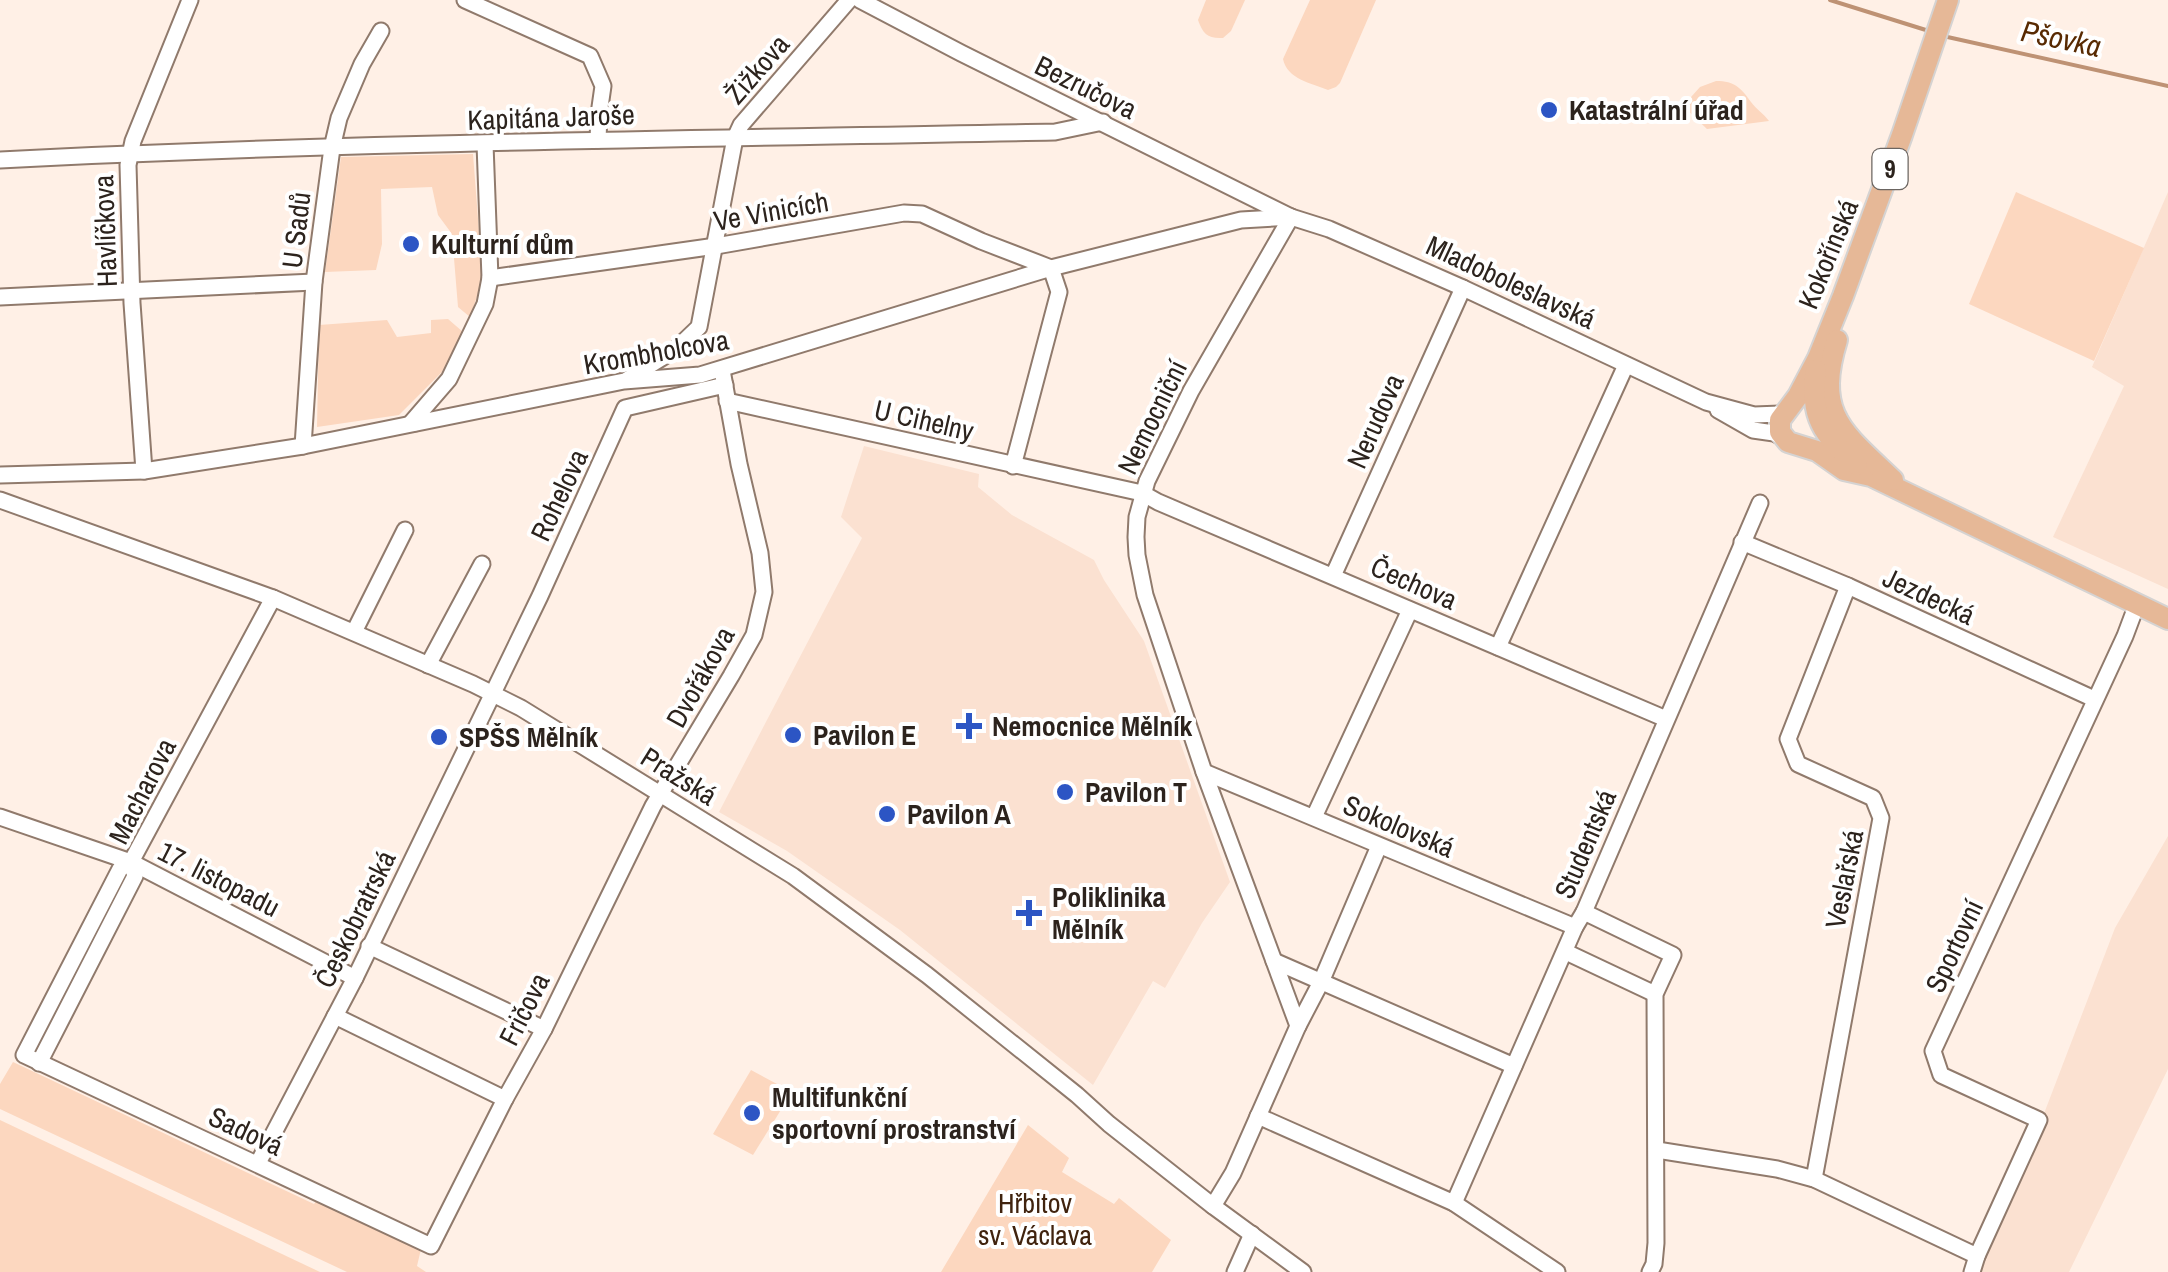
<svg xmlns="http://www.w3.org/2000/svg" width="2168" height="1272" font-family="'Archivo Narrow',sans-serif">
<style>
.built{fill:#fbe1d1}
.green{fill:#fcd7bf}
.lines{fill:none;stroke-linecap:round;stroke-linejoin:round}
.stream{stroke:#be9274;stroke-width:4}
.minor-casing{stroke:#907a6c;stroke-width:19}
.major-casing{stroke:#d5d3d2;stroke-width:24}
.minor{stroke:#fff;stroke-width:15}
.major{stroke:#e6b897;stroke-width:20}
.poi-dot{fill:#2c55c4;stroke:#fff;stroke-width:4}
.labels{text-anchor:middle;stroke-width:8;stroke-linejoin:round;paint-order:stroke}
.shield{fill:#fff;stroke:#6b6561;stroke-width:2.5}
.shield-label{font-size:25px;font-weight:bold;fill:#2c231d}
.street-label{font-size:28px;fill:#2c231d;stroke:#fff}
.poi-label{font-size:28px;font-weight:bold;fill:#2c231d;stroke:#fff;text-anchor:start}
.park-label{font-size:28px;fill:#40230e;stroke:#fff}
.water-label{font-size:30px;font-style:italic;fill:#582a02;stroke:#fff}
</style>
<rect width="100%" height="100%" fill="#fff0e6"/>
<!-- built -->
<g class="built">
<polygon points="2168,192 2168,589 2053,537 2124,386 2092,367"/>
<polygon points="864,446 979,474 978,487 1012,515 1094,560 1104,580 1144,641 1230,882 1202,923 1165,988 1153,981 1093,1085 900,930 787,851 719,812 862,538 841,517"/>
<polygon points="2168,836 2168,1069 2069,1272 1974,1272 2040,1124 2115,928"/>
</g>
<!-- green -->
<g class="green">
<path d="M1206 0H1245L1231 31 1223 38C1208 39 1203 34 1198 20Z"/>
<path d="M1310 0H1376L1340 83 1336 87 1328 90C1311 83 1287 79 1283 59Z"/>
<path d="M1716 81C1735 81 1741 88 1751 102 1756 109 1764 114 1769 121L1707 129 1683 106 1700 87Z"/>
<polygon points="473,154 482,270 480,288 470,317 458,307 452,234 438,215 432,187 381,189 382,244 376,270 325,272 341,157"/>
<polygon points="2016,192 2144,248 2094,361 1969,304"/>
<polygon points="448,319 463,332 442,372 399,415 317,427 319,325 387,320 397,337 431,333 431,320"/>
<polygon points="13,1062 314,1204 317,1200 421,1249 417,1266 426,1272 347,1272 0,1109 0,1084"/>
<polygon points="751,1070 792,1092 753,1155 713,1134"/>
<polygon points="0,1120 320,1272 0,1272"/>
<polygon points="1028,1125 1069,1158 1062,1172 1114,1204 1119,1198 1171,1240 1152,1272 941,1272"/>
</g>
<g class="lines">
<!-- stream -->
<g class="stream">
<polyline points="1830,0 1929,31"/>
<polyline points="1943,36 2168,86"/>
</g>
<!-- minor casing -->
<g class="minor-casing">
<g id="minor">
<polyline points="465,0 590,56 603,86 599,114 598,140"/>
<polyline points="860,0 961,53 1291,217 1329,229 1463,288 1706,402 1754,415 1782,414"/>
<path d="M0 160C351 142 703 139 1055 132L1103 122"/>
<polyline points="490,278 716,246 904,213 922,214 981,241 1051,268 1059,292 1013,466"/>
<polyline points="0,297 314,282"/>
<polyline points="628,379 676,349 699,327 735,138 741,125 849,0"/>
<polyline points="727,401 1142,493 1158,502 1666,719"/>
<polyline points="1718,410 1753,430 1774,433 1784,438"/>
<polyline points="415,423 411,423 449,379 485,304 490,278 485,144"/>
<polyline points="303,446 314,282 332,148 339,118 362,64 381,31"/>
<polyline points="144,471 132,303 128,165 133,141 190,0"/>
<polyline points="0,475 144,471 303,446 624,381 700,375 1051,268 1241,220 1291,217"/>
<polyline points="0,500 273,598 473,684 521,708 793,876 927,975 1077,1095 1109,1124 1213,1206 1303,1272"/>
<polyline points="1742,542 1848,586 2094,699"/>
<polyline points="1333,576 1463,288"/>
<polyline points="354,632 405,530"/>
<polyline points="1498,647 1626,365"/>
<polyline points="428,665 482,564"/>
<polyline points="1204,772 1575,927"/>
<polyline points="0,817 131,862 355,978"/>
<polyline points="1314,817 1410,610"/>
<polyline points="131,862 120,869 24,1055 431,1246 505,1099 544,1029 653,806 731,676 754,635 764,592 760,553 739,464 722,370"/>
<polyline points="1584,912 1673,955 1655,994 1656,1243 1654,1264 1650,1272"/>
<polyline points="369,946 544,1029"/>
<polyline points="1566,952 1655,994"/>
<polyline points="1274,961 1514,1066"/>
<polyline points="335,1016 505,1099"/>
<polyline points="1298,1026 1321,982 1379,846"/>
<polyline points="39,1063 135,876 131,862 273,598"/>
<polyline points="1258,1116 1454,1203 1557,1272"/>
<polyline points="1657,1150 1777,1169 1814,1179 1977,1256"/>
<polyline points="258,1163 355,978 540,596 625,408 725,385"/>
<polyline points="1814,1179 1881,818 1873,798 1798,764 1788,739 1848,586"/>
<polyline points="1454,1203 1575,927 1584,912 1760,503"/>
<polyline points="1213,1206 1233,1173 1298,1026 1204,772 1145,595 1137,555 1136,537 1137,517 1147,481 1191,391 1291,217"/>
<polyline points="1235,1272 1252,1234"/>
<polyline points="1972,1272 1977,1256 2039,1120 1941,1075 1933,1051 2125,636 2137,604"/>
</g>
</g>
<!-- major casing -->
<g class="major-casing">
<g id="major">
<polyline points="1948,0 1902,135 1843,296 1818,358 1798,396 1780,420 1780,432 1788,442 1817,451 1844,470 1871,476 2168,619"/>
<path d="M1837 340C1814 415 1843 432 1893 480"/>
<path d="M1816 370C1809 415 1823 436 1857 465"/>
</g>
</g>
<!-- minor -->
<use href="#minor" class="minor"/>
<!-- major -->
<use href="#major" class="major"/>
</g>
<!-- markers -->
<g class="poi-dot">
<circle cx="1549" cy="110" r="10"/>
<circle cx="411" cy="244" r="10"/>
<path d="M964 711h10v10h10v10h-10v10h-10v-10h-10v-10h10z"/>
<circle cx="793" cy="735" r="10"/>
<circle cx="439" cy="737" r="10"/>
<circle cx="1065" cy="792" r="10"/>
<circle cx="887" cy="814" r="10"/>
<path d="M1024 898h10v10h10v10h-10v10h-10v-10h-10v-10h10z"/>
<circle cx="752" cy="1113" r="10"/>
</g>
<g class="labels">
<!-- shield labels -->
<rect class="shield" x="1872.5" y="149" width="35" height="40" rx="8"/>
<g class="shield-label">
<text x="1890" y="178">9</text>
</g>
<!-- street labels -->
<g class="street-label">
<text transform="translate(757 69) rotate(-49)" y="10">Žižkova</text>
<text transform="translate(1086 87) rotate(26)" y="10">Bezručova</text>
<text transform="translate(551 117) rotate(-2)" y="10">Kapitána Jaroše</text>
<text transform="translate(771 211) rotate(-10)" y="10">Ve Vinicích</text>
<text transform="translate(296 230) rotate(-83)" y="10">U Sadů</text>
<text transform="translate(105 231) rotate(-92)" y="10">Havlíčkova</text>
<text transform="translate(1828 254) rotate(-68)" y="10">Kokořínská</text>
<text transform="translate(1511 282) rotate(25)" y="10">Mladoboleslavská</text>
<text transform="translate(656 352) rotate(-10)" y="10">Krombholcova</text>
<text transform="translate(1152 417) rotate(-64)" y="10">Nemocniční</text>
<text transform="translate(924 420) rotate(13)" y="10">U Cihelny</text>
<text transform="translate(1375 421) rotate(-66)" y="10">Nerudova</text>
<text transform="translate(559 495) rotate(-65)" y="10">Rohelova</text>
<text transform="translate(1414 583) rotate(24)" y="10">Čechova</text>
<text transform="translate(1929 596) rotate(25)" y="10">Jezdecká</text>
<text transform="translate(700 677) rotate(-61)" y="10">Dvořákova</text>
<text transform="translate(679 776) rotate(32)" y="10">Pražská</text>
<text transform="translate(142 791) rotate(-63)" y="10">Macharova</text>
<text transform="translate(1399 826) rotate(23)" y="10">Sokolovská</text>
<text transform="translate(1585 844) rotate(-67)" y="10">Studentská</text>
<text transform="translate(219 879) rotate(27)" y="10">17. listopadu</text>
<text transform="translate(1844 879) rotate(-79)" y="10">Veslařská</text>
<text transform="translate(355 919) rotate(-64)" y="10">Českobratrská</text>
<text transform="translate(1954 946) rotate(-65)" y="10">Sportovní</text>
<text transform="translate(524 1009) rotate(-63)" y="10">Fričova</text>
<text transform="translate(246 1131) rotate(25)" y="10">Sadová</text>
</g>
<!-- poi labels -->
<g class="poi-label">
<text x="1569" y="120">Katastrální úřad</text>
<text x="431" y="254">Kulturní dům</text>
<text x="992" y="736">Nemocnice Mělník</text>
<text x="813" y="745">Pavilon E</text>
<text x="459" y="747">SPŠS Mělník</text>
<text x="1085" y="802">Pavilon T</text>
<text x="907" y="824">Pavilon A</text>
<text x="1052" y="907">Poliklinika<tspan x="1052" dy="32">Mělník</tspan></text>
<text x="772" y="1107">Multifunkční<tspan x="772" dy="32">sportovní prostranství</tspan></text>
</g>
<!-- park labels -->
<g class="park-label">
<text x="1035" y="1213">Hřbitov<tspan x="1035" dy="32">sv. Václava</tspan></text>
</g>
<!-- water labels -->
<g class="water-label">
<text transform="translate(2061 39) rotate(12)" y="10">Pšovka</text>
</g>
</g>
</svg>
